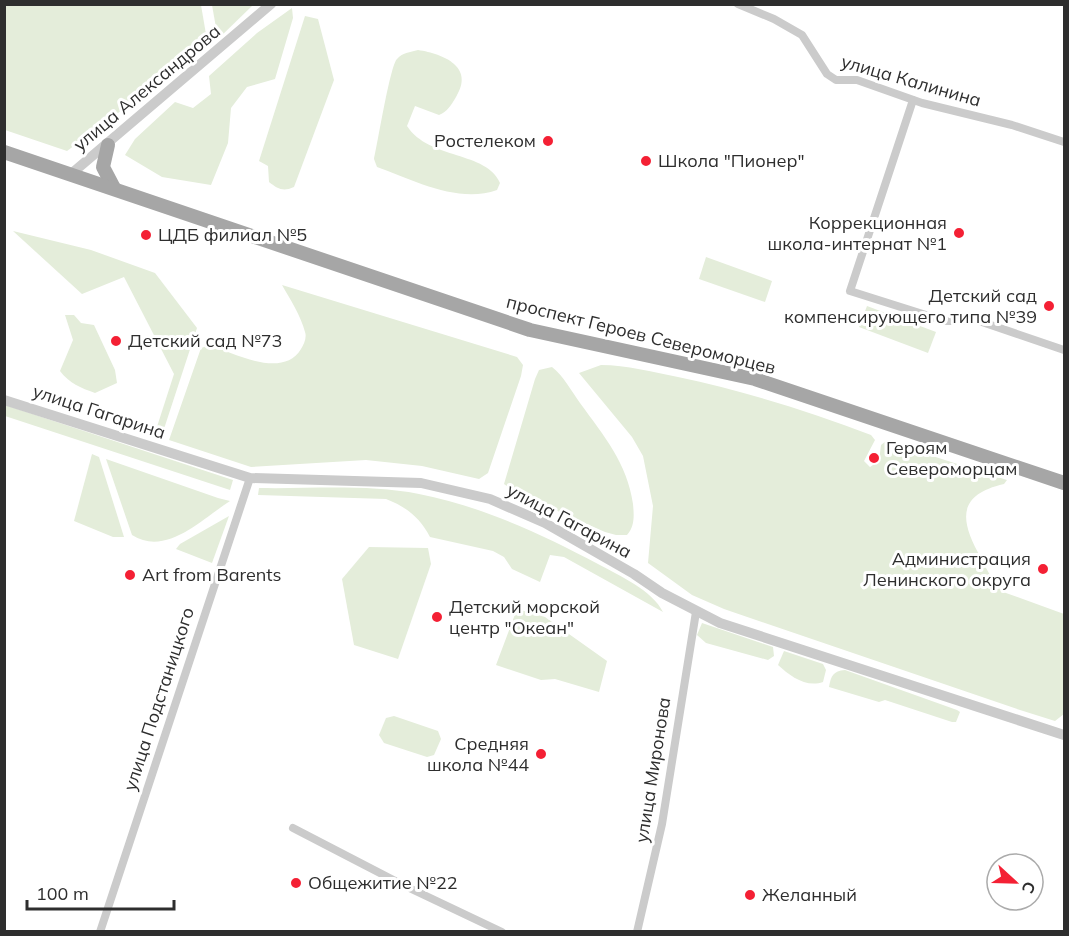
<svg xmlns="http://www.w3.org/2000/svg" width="1069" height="936" font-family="Mulish,sans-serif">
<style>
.green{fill:#e4edda}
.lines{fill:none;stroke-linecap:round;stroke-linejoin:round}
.minor{stroke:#cbcbcb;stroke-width:8}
.tertiary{stroke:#cbcbcb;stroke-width:10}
.primary{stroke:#a6a6a6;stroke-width:14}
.poi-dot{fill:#f42034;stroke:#fff;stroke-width:2}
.labels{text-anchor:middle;stroke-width:6;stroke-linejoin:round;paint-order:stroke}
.street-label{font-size:18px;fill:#2e2e2e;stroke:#fff}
.poi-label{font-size:18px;fill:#2e2e2e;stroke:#fff;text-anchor:start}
</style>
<rect width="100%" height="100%" fill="#fff"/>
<!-- green -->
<g class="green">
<polygon points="4,5 201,5 208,46 67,151 5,130"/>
<polygon points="212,5 212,4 253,5 218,39"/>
<polygon points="292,8 293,18 275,79 247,87 231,108 228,143 211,185 162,177 125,155 135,139 175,102 193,108 211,94 209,76 257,33"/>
<path d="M305 16 318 19 334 80 294 187C283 192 278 189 269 182L268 166 259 161Z"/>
<path d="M418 50C444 54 475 67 456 97 451 105 448 111 439 115L415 106 407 126C429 160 487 151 500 183L497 190C458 204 413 180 377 167L374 159C378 142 390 66 397 59 402 53 410 52 418 50Z"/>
<polygon points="13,231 91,250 155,273 197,328 161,438 154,436 174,374 124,277 82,294"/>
<polygon points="706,257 772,281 765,302 699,279"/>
<path d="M282 285 517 357 523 365 521 376 488 473 479 479 422 466 366 460 251 467 169 440 201 348 210 345C235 354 283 379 301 349 304 344 307 337 305 332 301 316 290 299 282 285Z"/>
<polygon points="867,306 936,332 928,353 859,327"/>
<path d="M65 315H74L81 323 94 325 115 370 117 383 95 393C81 388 69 383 60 371L73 340Z"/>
<path d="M601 365C627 365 652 372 678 377 744 391 808 411 871 435L875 440 864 461 870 467 879 461 881 445 886 441 1007 480 1004 484C956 495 960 521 981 558 988 571 993 584 1006 593L1064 614V714L1055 721 1020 710 724 609 692 595 648 563 653 506 643 456 632 437 579 373Z"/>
<path d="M552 367C563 375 572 392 580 403 604 436 627 463 633 504 634 515 635 526 627 535H616L605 532 517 493 504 484 535 379 539 370Z"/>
<polygon points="5,405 233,480 230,490 5,416"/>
<polygon points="92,454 99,457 124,537 113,537 74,521"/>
<path d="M106 459 218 498 230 501C202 519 166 557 132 535Z"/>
<path d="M259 488C311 489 367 484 419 494 481 506 542 534 598 564 620 576 652 590 663 612L564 557 550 555 540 582 512 569 504 557 493 551 430 537C420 518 407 507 386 499L258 495Z"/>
<polygon points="229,516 212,563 176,549 180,544"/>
<polygon points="369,547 428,548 431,564 398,659 354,645 342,579"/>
<polygon points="517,609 545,617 607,661 599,692 555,679 541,680 496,665"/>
<polygon points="702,623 773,647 774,656 768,660 706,643 697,635"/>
<path d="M784 651 823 664 826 670 823 682C806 688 790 676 778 665Z"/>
<path d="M845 670 957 710 960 712 956 722H952L885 700 879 702 829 687C831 676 833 671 845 670Z"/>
<polygon points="394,716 438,731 441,739 434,755 427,757 384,743 379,735 386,718"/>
</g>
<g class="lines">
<!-- minor -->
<g class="minor">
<polyline points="738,4 774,19 802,35 827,74 836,80 857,80 922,103 1012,125 1064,142"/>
<polyline points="913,100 850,291 945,321 979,321 1064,350"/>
<polyline points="293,828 403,885 502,932"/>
<polyline points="100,932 250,478"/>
<polyline points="637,932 662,824 696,612"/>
</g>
<!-- tertiary -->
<g class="tertiary">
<polyline points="71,174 271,4"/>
<polyline points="4,400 250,478 421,483 490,499 545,523 634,574 662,593 720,623 1064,735"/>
</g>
<!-- primary -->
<g class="primary">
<polyline points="108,145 103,167 114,188"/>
<polyline points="4,152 530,330 755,379 1064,483"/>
</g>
</g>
<!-- markers -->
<g class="poi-dot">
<circle cx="548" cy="141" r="6"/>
<circle cx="646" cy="161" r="6"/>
<circle cx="959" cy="233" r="6"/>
<circle cx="146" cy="235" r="6"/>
<circle cx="1049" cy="306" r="6"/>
<circle cx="116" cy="341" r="6"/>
<circle cx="874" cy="458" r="6"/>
<circle cx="1043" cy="569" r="6"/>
<circle cx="130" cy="575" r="6"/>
<circle cx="437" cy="617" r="6"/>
<circle cx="541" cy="754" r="6"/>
<circle cx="296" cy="883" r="6"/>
<circle cx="750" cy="895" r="6"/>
</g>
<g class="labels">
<!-- street labels -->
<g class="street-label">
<text transform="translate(911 81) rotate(16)" y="6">улица Калинина</text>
<text transform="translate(147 88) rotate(-40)" y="6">улица Александрова</text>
<text transform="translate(641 335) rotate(14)" y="6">проспект Героев Североморцев</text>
<text transform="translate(99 412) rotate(18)" y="6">улица Гагарина</text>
<text transform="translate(569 521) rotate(28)" y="6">улица Гагарина</text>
<text transform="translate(159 699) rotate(-72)" y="6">улица Подстаницкого</text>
<text transform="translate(653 770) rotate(-81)" y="6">улица Миронова</text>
</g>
<!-- poi labels -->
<g class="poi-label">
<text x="536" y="147" text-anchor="end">Ростелеком</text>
<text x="658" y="167">Школа "Пионер"</text>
<text x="947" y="229" text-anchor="end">Коррекционная<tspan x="947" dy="21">школа-интернат №1</tspan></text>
<text x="158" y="241">ЦДБ филиал №5</text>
<text x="1037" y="302" text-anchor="end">Детский сад<tspan x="1037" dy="21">компенсирующего типа №39</tspan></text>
<text x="128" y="347">Детский сад №73</text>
<text x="886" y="454">Героям<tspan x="886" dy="21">Cевероморцам</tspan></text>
<text x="1031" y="565" text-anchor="end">Администрация<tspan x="1031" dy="21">Ленинского округа</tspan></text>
<text x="142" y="581">Art from Barents</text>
<text x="449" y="613">Детский морской<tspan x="449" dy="21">центр "Океан"</tspan></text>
<text x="529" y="750" text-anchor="end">Средняя<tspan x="529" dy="21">школа №44</tspan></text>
<text x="308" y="889">Общежитие №22</text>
<text x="762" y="901">Желанный</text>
</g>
</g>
<!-- border -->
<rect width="1069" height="936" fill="none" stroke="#2e2e2e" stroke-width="12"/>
<!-- north arrow -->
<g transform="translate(1015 882) rotate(112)"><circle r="28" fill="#ffffff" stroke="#ababab" stroke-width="1.5"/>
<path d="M0-4.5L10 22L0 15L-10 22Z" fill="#f42034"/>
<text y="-9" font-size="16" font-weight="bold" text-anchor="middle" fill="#2e2e2e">С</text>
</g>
<!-- scale -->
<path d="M27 900v9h147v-9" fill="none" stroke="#2e2e2e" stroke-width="3"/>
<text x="36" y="900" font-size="18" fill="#2e2e2e" stroke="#ffffff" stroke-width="4.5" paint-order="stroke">100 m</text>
</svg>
